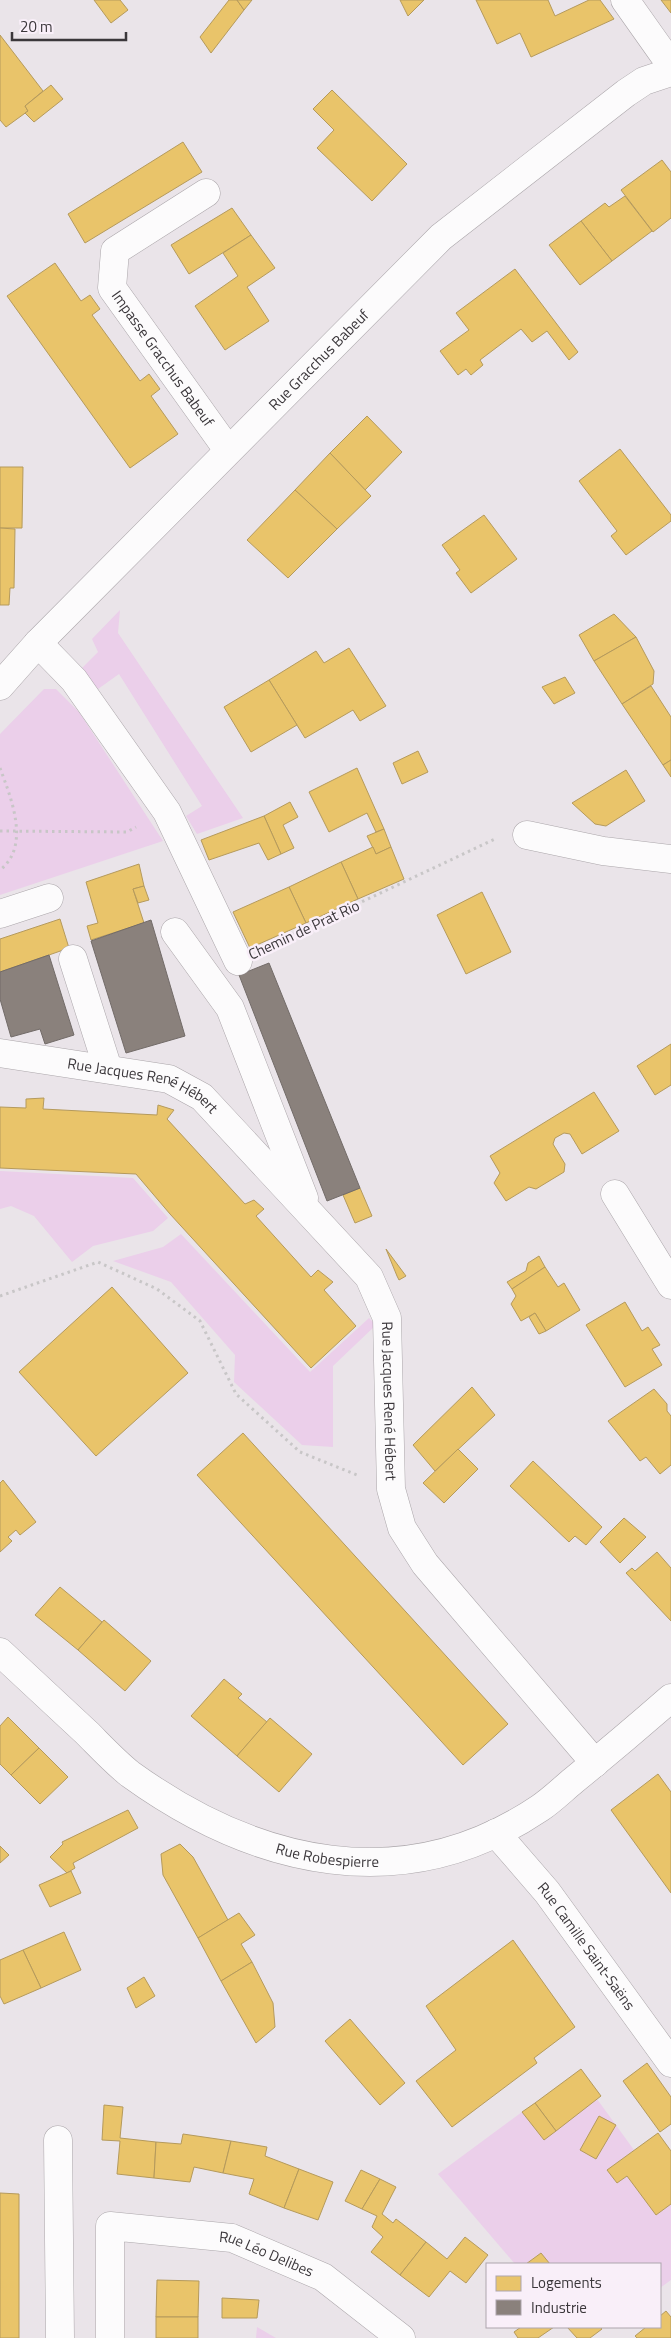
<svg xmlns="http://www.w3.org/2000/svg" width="671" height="2338" font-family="'Titillium Web',sans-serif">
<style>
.green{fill:#ebcfea}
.homes{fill:#e9c46a;stroke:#b59a5c}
.industry{fill:#8a817c;stroke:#726b68}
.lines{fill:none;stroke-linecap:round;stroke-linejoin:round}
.minor-casing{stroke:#aba6aa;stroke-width:29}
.path{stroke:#c8c6c7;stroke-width:3;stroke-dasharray:2.5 4;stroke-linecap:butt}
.minor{stroke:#fcfbfc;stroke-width:28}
.labels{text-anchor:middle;stroke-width:5;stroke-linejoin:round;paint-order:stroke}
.street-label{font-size:15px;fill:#3b373b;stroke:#f9eff9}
</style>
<rect width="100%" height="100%" fill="#eae4e9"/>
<!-- green -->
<g class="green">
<polygon points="120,610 118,633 243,818 197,834 186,816 202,806 119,674 98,689 77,673 98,652 92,639"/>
<polygon points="44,689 56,689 79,712 163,841 0,895 0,734"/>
<polygon points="0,1171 133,1178 168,1218 153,1231 93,1246 72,1262 34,1216 11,1206 0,1209"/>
<polygon points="181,1234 310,1372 369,1318 376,1325 333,1366 333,1447 302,1445 234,1382 235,1355 171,1282 113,1261 163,1247"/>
<polygon points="597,2099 634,2150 607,2170 617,2183 627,2176 656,2215 671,2204 671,2280 660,2288 660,2264 550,2264 540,2253 526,2264 515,2264 438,2174 522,2112 544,2140"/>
<polygon points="257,2327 276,2338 256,2338"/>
</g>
<!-- homes -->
<g class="homes">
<polygon points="94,0 120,0 128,10 111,23"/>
<polygon points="229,0 237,0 244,10 211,53 200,37"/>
<polygon points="237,0 252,0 244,10"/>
<polygon points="400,0 424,0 408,16"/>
<polygon points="476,0 548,0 555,16 589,0 600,0 614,19 531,57 520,33 497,44"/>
<polygon points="661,0 671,0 671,13"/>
<polygon points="0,35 43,91 25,106 28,111 6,127 0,120"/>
<polygon points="51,85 63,99 34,122 25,113 28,111 25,106"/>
<polygon points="332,90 407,164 372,201 317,148 334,130 313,109"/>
<polygon points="183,142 202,172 85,243 68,214"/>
<polygon points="662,160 671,172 671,218 653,232 621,190"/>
<polygon points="625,196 652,231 612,261 581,221 605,203 609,207"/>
<polygon points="232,208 251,235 189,274 171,245"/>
<polygon points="581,221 612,261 580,285 549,245"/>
<polygon points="251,235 275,268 247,287 269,321 225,350 195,306 238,276 223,253"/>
<polygon points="55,263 81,301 90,295 100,309 92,315 140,381 149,374 160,389 151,396 178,434 130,468 7,296"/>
<polygon points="515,269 578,352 569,360 547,331 532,342 521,329 480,360 483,365 471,375 466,369 458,375 440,351 469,330 456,313"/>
<polygon points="367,416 402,452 365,490 330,453"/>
<polygon points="620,449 671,515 671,521 626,555 611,536 617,531 579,481"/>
<polygon points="330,453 371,496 337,529 295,490"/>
<polygon points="0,467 23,467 22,528 0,528"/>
<polygon points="295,490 337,529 288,578 247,540"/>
<polygon points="484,515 517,559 471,593 456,573 460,570 442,545"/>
<polygon points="0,528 15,529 14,588 10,588 9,605 0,605"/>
<polygon points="614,614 636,637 594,661 579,635"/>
<polygon points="636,637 654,671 653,684 622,704 594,661"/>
<polygon points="349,648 386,706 360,721 353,710 305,738 269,680 316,651 324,663"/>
<polygon points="565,677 575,693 554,704 542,687"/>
<polygon points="269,680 297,725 251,752 224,707"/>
<polygon points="651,686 671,717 671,760 663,765 622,704"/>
<polygon points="418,751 428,772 402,784 393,763"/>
<polygon points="671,760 671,777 663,765"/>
<polygon points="357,768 384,829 376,832 367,813 329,832 309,792"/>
<polygon points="626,770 645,801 606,826 595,824 572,803"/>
<polygon points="290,802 298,817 283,825 294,848 281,854 264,816"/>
<polygon points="264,816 281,854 268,860 259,843 209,860 201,840"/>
<polygon points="384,829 391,847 376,854 367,836"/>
<polygon points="373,847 376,854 391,847 404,879 358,899 341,862"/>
<polygon points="341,862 358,899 306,923 289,887"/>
<polygon points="139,864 144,886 133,889 144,923 91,940 87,926 98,923 86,882"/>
<polygon points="144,886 149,900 138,903 133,889"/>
<polygon points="289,887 306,923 250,948 233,912"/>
<polygon points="482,892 511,952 466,974 437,915"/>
<polygon points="60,919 69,948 0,972 0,939"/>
<polygon points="671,1044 671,1085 655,1095 637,1066"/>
<polygon points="594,1092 619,1131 582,1154 570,1134 564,1133 555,1138 553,1144 565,1164 564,1172 536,1189 529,1187 506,1201 494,1183 500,1173 490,1156"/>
<polygon points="44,1098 43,1109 157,1115 158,1105 174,1110 167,1119 245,1204 254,1200 264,1209 256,1216 311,1277 318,1270 333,1282 324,1290 356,1326 311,1368 170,1214 136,1174 0,1168 0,1107 26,1108 26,1099"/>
<polygon points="360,1188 372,1216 355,1223 343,1195"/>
<polygon points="386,1249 406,1276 399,1280 397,1276"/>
<polygon points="539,1256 545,1267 512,1289 507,1282 526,1271 528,1263"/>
<polygon points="545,1267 558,1287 564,1283 580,1310 546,1331 535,1313 521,1321 511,1304 516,1296 512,1289"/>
<polygon points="112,1287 188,1373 96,1456 19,1372"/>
<polygon points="625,1302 642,1331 648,1327 660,1345 652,1349 662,1365 625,1387 586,1325"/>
<polygon points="535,1313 546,1331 539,1334 529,1317"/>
<polygon points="472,1387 495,1415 435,1471 413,1445"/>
<polygon points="654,1389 667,1404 667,1411 671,1416 671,1465 660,1474 646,1457 640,1461 608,1421"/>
<polygon points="243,1433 508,1724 463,1765 197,1475"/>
<polygon points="458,1449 478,1469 444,1503 423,1483"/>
<polygon points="533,1461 602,1527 586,1545 575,1536 569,1542 510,1486"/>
<polygon points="3,1480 36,1522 20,1535 16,1530 8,1537 12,1541 0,1552 0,1483"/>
<polygon points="624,1518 646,1537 620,1563 600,1542"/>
<polygon points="657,1552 671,1568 671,1621 626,1573 632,1568 635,1571"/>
<polygon points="60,1587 102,1622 78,1650 35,1615"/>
<polygon points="104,1620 151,1661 125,1691 78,1650"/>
<polygon points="224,1679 242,1694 238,1698 267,1722 237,1756 191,1716"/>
<polygon points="8,1717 39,1748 11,1775 0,1764 0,1726"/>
<polygon points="270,1718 312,1754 279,1792 237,1756"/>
<polygon points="39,1748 68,1777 40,1804 11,1775"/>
<polygon points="658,1774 671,1792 671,1893 611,1810"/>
<polygon points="128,1810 138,1828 73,1863 75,1868 67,1873 50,1857 63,1844 62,1842"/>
<polygon points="180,1844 193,1857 228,1920 198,1938 163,1875 161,1854"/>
<polygon points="0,1846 9,1855 0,1863"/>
<polygon points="71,1871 81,1893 50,1907 39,1885"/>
<polygon points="239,1913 255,1935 241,1944 252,1962 221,1981 198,1938"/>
<polygon points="64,1932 81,1970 41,1988 23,1950"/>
<polygon points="513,1940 575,2027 534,2058 537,2063 452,2127 416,2081 456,2050 426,2006"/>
<polygon points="23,1950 41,1988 4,2004 0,1996 0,1960"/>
<polygon points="252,1962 273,2003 275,2027 256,2043 221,1981"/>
<polygon points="144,1977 155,1996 136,2008 127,1988"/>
<polygon points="350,2019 405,2083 380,2105 325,2041"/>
<polygon points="647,2063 671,2097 671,2124 660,2132 623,2081"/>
<polygon points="581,2069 601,2096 556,2131 535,2103"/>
<polygon points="535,2103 556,2131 544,2140 522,2112"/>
<polygon points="104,2105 123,2107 120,2138 156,2142 154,2178 117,2174 120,2141 102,2140"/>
<polygon points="599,2116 616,2125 596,2159 580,2150"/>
<polygon points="658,2133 671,2151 671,2204 656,2215 627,2176 617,2183 607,2170"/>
<polygon points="183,2134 231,2141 223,2173 194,2167 190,2182 154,2178 156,2142 181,2144"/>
<polygon points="231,2141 267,2147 265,2156 299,2169 284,2208 249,2194 254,2179 223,2173"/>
<polygon points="299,2169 333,2182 318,2220 284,2208"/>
<polygon points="361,2170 380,2179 362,2209 345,2201"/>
<polygon points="380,2179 396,2187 382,2214 393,2223 396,2219 426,2242 400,2275 371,2252 383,2237 372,2227 377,2216 362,2209"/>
<polygon points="0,2193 19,2194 19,2338 0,2338"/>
<polygon points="465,2237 488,2255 466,2283 450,2271 429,2297 400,2275 426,2242 447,2259"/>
<polygon points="541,2253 550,2264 526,2264"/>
<polygon points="157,2280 199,2281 198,2317 156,2317"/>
<polygon points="222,2298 259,2300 257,2318 222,2318"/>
<polygon points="666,2311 671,2317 671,2338 637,2338 635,2336 646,2327 660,2327 660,2316"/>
<rect x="156" y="2317" width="42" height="21"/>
<polygon points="521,2327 554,2327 538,2338 518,2338 514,2332"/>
<polygon points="567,2327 600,2327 602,2329 590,2338 577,2338"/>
</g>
<!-- industry -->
<g class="industry">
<polygon points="151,920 185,1036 126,1053 91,941"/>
<polygon points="49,955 74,1035 45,1044 40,1029 11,1037 0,999 0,972"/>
<polygon points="269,963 360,1188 327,1201 239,975"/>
</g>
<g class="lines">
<!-- minor casing -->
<g class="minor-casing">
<g id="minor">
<polyline points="625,0 671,65"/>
<path id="s1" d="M206 193 115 251 112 288 228 450"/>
<polyline points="38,643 74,680 167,812 238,961"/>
<path id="s2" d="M0 686 38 643 441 237 626 93 644 81 671 72"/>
<polyline points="527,835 603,851 671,859"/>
<polyline points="0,914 49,898"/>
<polyline points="175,932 230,1008 304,1198"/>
<polyline points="73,959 108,1069"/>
<path id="s3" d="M0 1053 169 1079 202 1097 369 1277 387 1318 391 1489 402 1528 425 1564 595 1763"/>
<polyline points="615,1194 671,1285"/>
<path id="s4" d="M0 1652C29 1679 58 1706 87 1733 101 1747 115 1762 130 1774 256 1865 404 1900 540 1808 552 1800 563 1789 574 1780 607 1753 639 1726 671 1698"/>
<path id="s5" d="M496 1833 547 1892 671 2063"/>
<polyline points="58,2140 60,2338"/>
<path id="s6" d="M110 2338V2226L232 2238 323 2277 401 2338"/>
</g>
</g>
<!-- path -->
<g class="path">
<path d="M0 768C11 798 31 846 0 870"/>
<polyline points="0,831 127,832 136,827"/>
<polyline points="268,946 495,839"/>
<polyline points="0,1296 98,1262 157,1289 200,1321 236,1394 300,1452 357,1475"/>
</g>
<!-- minor -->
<use href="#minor" class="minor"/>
</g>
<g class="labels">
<!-- street labels -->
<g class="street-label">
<text dy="5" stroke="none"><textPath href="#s1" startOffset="232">Impasse Gracchus Babeuf</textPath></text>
<text dy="5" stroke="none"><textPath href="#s2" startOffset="456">Rue Gracchus Babeuf</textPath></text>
<text transform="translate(304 930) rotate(-25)" y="5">Chemin de Prat Rio</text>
<text dy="5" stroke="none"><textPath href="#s3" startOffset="148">Rue Jacques René Hébert</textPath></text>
<text dy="5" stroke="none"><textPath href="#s3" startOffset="582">Rue Jacques René Hébert</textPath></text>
<text dy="5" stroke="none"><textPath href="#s4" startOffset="395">Rue Robespierre</textPath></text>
<text dy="5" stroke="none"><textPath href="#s5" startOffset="145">Rue Camille Saint-Saëns</textPath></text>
<text dy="5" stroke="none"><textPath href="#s6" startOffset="272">Rue Léo Delibes</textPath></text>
</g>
</g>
<!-- legend -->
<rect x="486" y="2263" width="175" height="65" fill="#f9eff9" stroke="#ada5ad"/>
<rect x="496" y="2276" width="25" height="15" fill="#e9c46a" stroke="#ada5ad"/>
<text x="531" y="2288" font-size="15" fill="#3b373b">Logements</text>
<rect x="496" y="2300" width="25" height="15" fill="#8a817c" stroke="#ada5ad"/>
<text x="531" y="2313" font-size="15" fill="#3b373b">Industrie</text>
<!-- scale -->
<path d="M12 32v8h114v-8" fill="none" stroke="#3b373b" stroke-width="2.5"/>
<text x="20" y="32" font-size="15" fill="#3b373b" stroke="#f9eff9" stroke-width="4" paint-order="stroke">20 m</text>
</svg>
